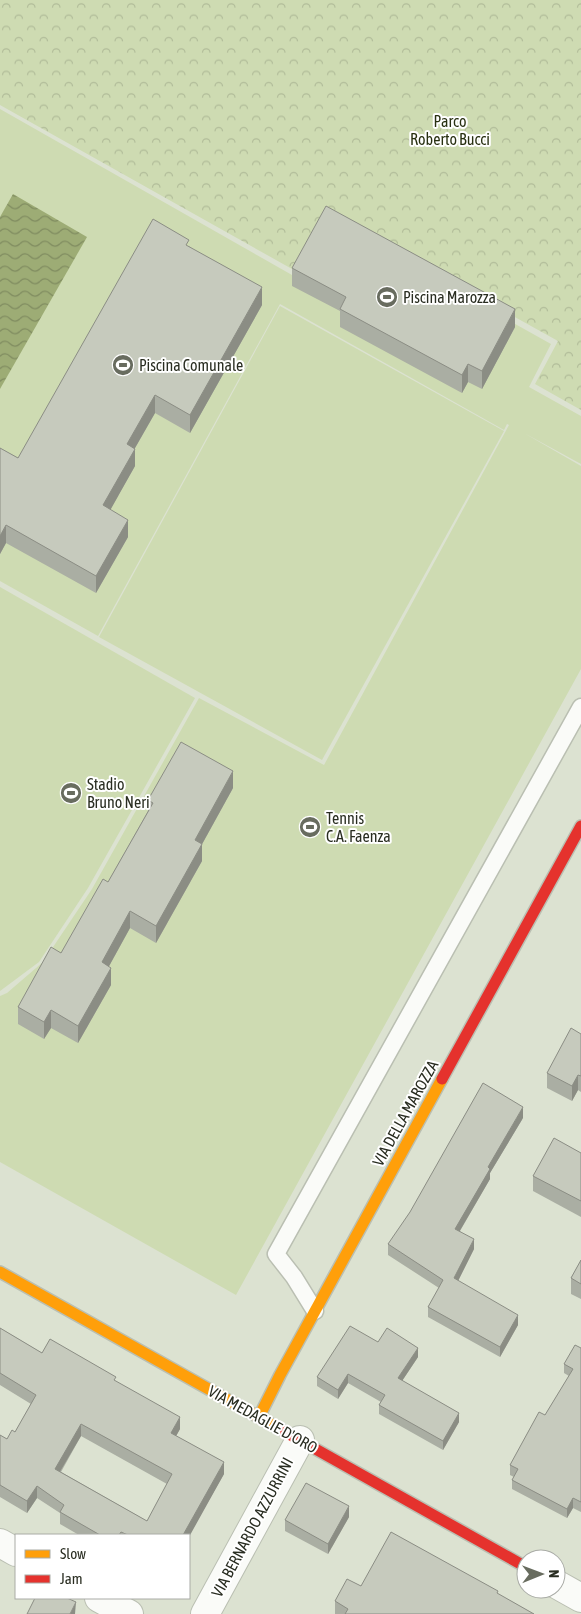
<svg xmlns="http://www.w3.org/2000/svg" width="581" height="1614" font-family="'Asap Condensed',sans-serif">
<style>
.park{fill:url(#park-crowns)}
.pitch{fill:#cedbb2}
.water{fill:url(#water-waves)}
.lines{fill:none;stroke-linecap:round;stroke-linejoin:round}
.lane-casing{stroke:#babfb2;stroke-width:19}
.street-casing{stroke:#babfb2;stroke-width:30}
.slow-casing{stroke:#babfb2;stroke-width:14}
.jam-casing{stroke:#babfb2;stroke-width:14}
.lane{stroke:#fafbf8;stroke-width:16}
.street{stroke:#fafbf8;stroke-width:28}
.slow{stroke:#ff9f0a;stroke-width:11}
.jam{stroke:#e5322d;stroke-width:11}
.wall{fill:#aaaea3;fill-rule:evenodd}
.shaded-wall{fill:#8b8d84}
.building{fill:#c6cabd;stroke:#8b8d84;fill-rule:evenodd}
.labels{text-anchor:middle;stroke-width:4;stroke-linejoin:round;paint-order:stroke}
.park-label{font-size:16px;fill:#283011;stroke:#fff}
.poi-label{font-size:16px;fill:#292d21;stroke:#fff;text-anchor:start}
.street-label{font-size:16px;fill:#292d21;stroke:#fff}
</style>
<defs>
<pattern id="park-crowns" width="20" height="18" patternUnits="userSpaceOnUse" patternTransform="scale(1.25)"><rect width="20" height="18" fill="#cedbb2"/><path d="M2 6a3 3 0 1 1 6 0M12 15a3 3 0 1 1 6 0" fill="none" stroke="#b1bc99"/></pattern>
<pattern id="water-waves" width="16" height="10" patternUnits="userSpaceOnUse" patternTransform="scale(1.25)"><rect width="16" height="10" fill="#9dac75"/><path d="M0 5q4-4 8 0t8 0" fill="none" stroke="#808c60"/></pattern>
</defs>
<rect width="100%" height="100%" fill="#dce2d1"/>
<!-- park -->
<polygon class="park" points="0,0 581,0 581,410 535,384 558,341 324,211 292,269 0,105"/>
<!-- pitch -->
<g class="pitch">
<polygon points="0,109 292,275 326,219 551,344 529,387 581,416 581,464 524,433 581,466 581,669 236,1295 0,1162 0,996 7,993 43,962 92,889 199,698 324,765 509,425 507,424 504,430 280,304 98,636 0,581"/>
<polygon points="280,306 504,431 322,760 99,637"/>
<polygon points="0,587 195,698 88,888 39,962 0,991"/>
</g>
<!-- water -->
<polygon class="water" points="13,194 87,237 0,389 0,217"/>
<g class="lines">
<!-- lane casing -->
<g class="lane-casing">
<polyline id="lane" points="315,1311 294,1277 276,1254 581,707"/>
</g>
<!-- street casing -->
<g class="street-casing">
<g id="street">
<polyline points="0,1543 16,1552"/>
<polyline points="556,1584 581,1598"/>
<polyline points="99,1598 129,1614"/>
<polyline points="205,1614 300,1440"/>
</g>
</g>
<!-- slow casing -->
<g class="slow-casing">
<g id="slow">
<polyline points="0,1272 278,1428"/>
<polyline points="259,1417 280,1375 442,1079"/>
</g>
</g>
<!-- jam casing -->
<g class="jam-casing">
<g id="jam">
<polyline points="442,1079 581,826"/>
<polyline points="278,1428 526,1567"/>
</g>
</g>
<!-- lane -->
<use href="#lane" class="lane"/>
<!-- street -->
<use href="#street" class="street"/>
<!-- slow -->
<use href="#slow" class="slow"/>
<!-- jam -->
<use href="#jam" class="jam"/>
</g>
<!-- wall -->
<g class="wall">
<polygon points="189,246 262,305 190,433 155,413 135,448 135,466 110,510 128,537 96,593 6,543 0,554 0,448 18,458"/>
<polygon points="292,268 515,327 482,389 468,382 462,393 340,327 340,311 292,286"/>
<polygon points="233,788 202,844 202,861 156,943 130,928 109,966 111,985 78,1043 51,1028 44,1039 18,1024 18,1007 61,953 108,882 148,811 148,800"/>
<polygon points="581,1034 581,1092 578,1090 572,1101 547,1088 547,1073"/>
<polygon points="523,1118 490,1173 490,1179 460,1231 474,1249 458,1281 518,1325 500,1357 428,1317 428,1307 439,1288 388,1255 388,1244"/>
<polygon points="581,1153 581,1217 533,1191 533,1176"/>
<polygon points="581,1260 581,1299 571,1294 571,1278"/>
<path d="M0 1328 42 1353 116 1382 180 1429 176 1436 224 1474 189 1535H79L60 1524V1513L37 1498 27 1513 0 1497V1435L7 1439 15 1432 31 1404 0 1385ZM81 1436 167 1484 147 1521 61 1472Z"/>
<polygon points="378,1342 418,1357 402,1381 459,1422 443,1450 379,1414 379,1405 381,1402 348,1383 338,1399 317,1386 317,1377"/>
<polygon points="581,1348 581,1512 573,1508 567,1518 512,1489 512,1480 514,1477 510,1475 510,1465 545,1415 569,1376 564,1373 564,1364"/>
<polygon points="349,1517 328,1554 285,1531 285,1520"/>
<polygon points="361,1586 498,1594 534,1614 335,1614 335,1601"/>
</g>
<!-- shaded-wall -->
<g class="shaded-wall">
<polygon points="262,287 262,305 190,433 190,415"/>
<polygon points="515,309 515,327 482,389 482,371"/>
<polygon points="468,364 468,382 462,393 462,375"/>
<polygon points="155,395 155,413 127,462 127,444"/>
<polygon points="135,449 135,466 103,523 103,505"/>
<polygon points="128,520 128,537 96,593 96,576"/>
<polygon points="6,525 6,543 0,554 0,536"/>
<polygon points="233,771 233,788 195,857 195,840"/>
<polygon points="202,844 202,861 156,943 156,926"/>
<polygon points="130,911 130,928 102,979 102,962"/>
<polygon points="111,968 111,985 78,1043 78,1026"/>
<polygon points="51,1010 51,1028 44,1039 44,1022"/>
<polygon points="578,1075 578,1090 572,1101 572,1086"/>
<polygon points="523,1107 523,1118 490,1173 490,1179 455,1239 455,1229 488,1167"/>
<polygon points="474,1239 474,1249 454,1289 454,1278"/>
<polygon points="518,1315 518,1325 500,1357 500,1347"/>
<polygon points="418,1348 418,1357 398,1387 398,1378"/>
<polygon points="348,1374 348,1383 338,1399 338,1390"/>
<polygon points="459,1413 459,1422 443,1450 443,1441"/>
<polygon points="180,1417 180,1429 171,1445 171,1433"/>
<polygon points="81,1424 81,1436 55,1480 55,1469"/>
<polygon points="224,1462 224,1474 189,1537 189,1535 183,1535"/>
<polygon points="37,1486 37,1498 27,1513 27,1501"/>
<polygon points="573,1498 573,1508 567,1518 567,1509"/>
<polygon points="349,1506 349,1517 328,1554 328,1544"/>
<polygon points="76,1602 75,1614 70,1614"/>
</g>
<!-- building -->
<g class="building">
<polygon points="326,206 515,309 482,371 468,364 462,375 340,309 346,297 292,268"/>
<polygon points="153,219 189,240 186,245 262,287 190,415 155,395 127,444 135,449 103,505 128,520 96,576 6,525 0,536 0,448 18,458"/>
<polygon points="181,742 233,771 195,840 202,844 156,926 130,911 102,962 111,968 78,1026 51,1010 44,1022 18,1007 51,947 61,953 103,879 108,882 153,803 148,800"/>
<polygon points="571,1028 581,1034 581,1076 578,1075 572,1086 547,1073"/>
<polygon points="483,1083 523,1107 488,1167 490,1169 455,1229 474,1239 454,1278 518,1315 500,1347 428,1307 443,1280 388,1244 410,1212"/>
<polygon points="554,1138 581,1153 581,1201 533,1176"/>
<polygon points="581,1260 581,1284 571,1278"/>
<polygon points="350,1326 378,1342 387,1328 418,1348 398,1378 459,1413 443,1441 379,1405 385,1395 348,1374 338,1390 317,1377"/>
<path d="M0 1328 42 1353 50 1339 116 1377 114 1380 180 1417 171 1433 224 1462 183 1535H128L121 1532 119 1535H100L60 1512 64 1505 37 1486 27 1501 0 1485V1435L7 1439 12 1430 15 1432 36 1395 0 1373ZM81 1424 172 1474 147 1521 55 1469Z"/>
<polygon points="575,1345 581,1348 581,1502 573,1498 567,1509 512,1480 518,1469 510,1465 539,1412 545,1415 573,1369 564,1364"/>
<polygon points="306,1483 349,1506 328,1544 285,1520"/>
<polygon points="391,1532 498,1591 497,1593 534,1614 345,1614 348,1609 335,1601 347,1579 361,1586"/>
<polygon points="35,1598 67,1598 76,1602 70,1614 27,1614"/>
</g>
<!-- icons -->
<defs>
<g id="stadium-disc" transform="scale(1.125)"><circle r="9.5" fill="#686c5f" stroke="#fff"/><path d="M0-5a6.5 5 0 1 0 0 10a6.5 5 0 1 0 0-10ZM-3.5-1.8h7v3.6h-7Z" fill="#fff"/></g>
</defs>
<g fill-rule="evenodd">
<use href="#stadium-disc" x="387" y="297"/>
<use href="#stadium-disc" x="123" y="365"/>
<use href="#stadium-disc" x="71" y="793"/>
<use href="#stadium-disc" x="310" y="827"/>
</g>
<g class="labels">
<!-- park labels -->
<g class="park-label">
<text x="450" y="127">Parco<tspan x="450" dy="18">Roberto Bucci</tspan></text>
</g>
<!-- poi labels -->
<g class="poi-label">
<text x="403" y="303">Piscina Marozza</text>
<text x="139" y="371">Piscina Comunale</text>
<text x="87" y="790">Stadio<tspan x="87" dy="18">Bruno Neri</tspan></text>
<text x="326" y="824">Tennis<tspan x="326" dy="18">C.A. Faenza</tspan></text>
</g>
<!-- street labels -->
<g class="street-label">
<text transform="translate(405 1113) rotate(-61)" y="6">VIA DELLA MAROZZA</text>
<text transform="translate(263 1419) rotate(29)" y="6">VIA MEDAGLIE D'ORO</text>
<text transform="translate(252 1527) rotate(-62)" y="6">VIA BERNARDO AZZURRINI</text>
</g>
</g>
<!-- legend -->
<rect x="15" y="1534" width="175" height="65" fill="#ffffff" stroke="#a9aba6"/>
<rect x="25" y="1550" width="25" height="8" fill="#ff9f0a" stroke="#a9aba6"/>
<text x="60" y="1559" font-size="15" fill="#292d21">Slow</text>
<rect x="25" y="1575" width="25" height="8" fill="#e5322d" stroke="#a9aba6"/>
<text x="60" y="1584" font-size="15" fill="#292d21">Jam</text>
<!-- north arrow -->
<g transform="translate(541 1574) rotate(89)"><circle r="24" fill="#ffffff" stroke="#a9aba6"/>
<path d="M0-4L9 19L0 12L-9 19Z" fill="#686c5f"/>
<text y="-8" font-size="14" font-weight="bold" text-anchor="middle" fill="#292d21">N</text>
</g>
</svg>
